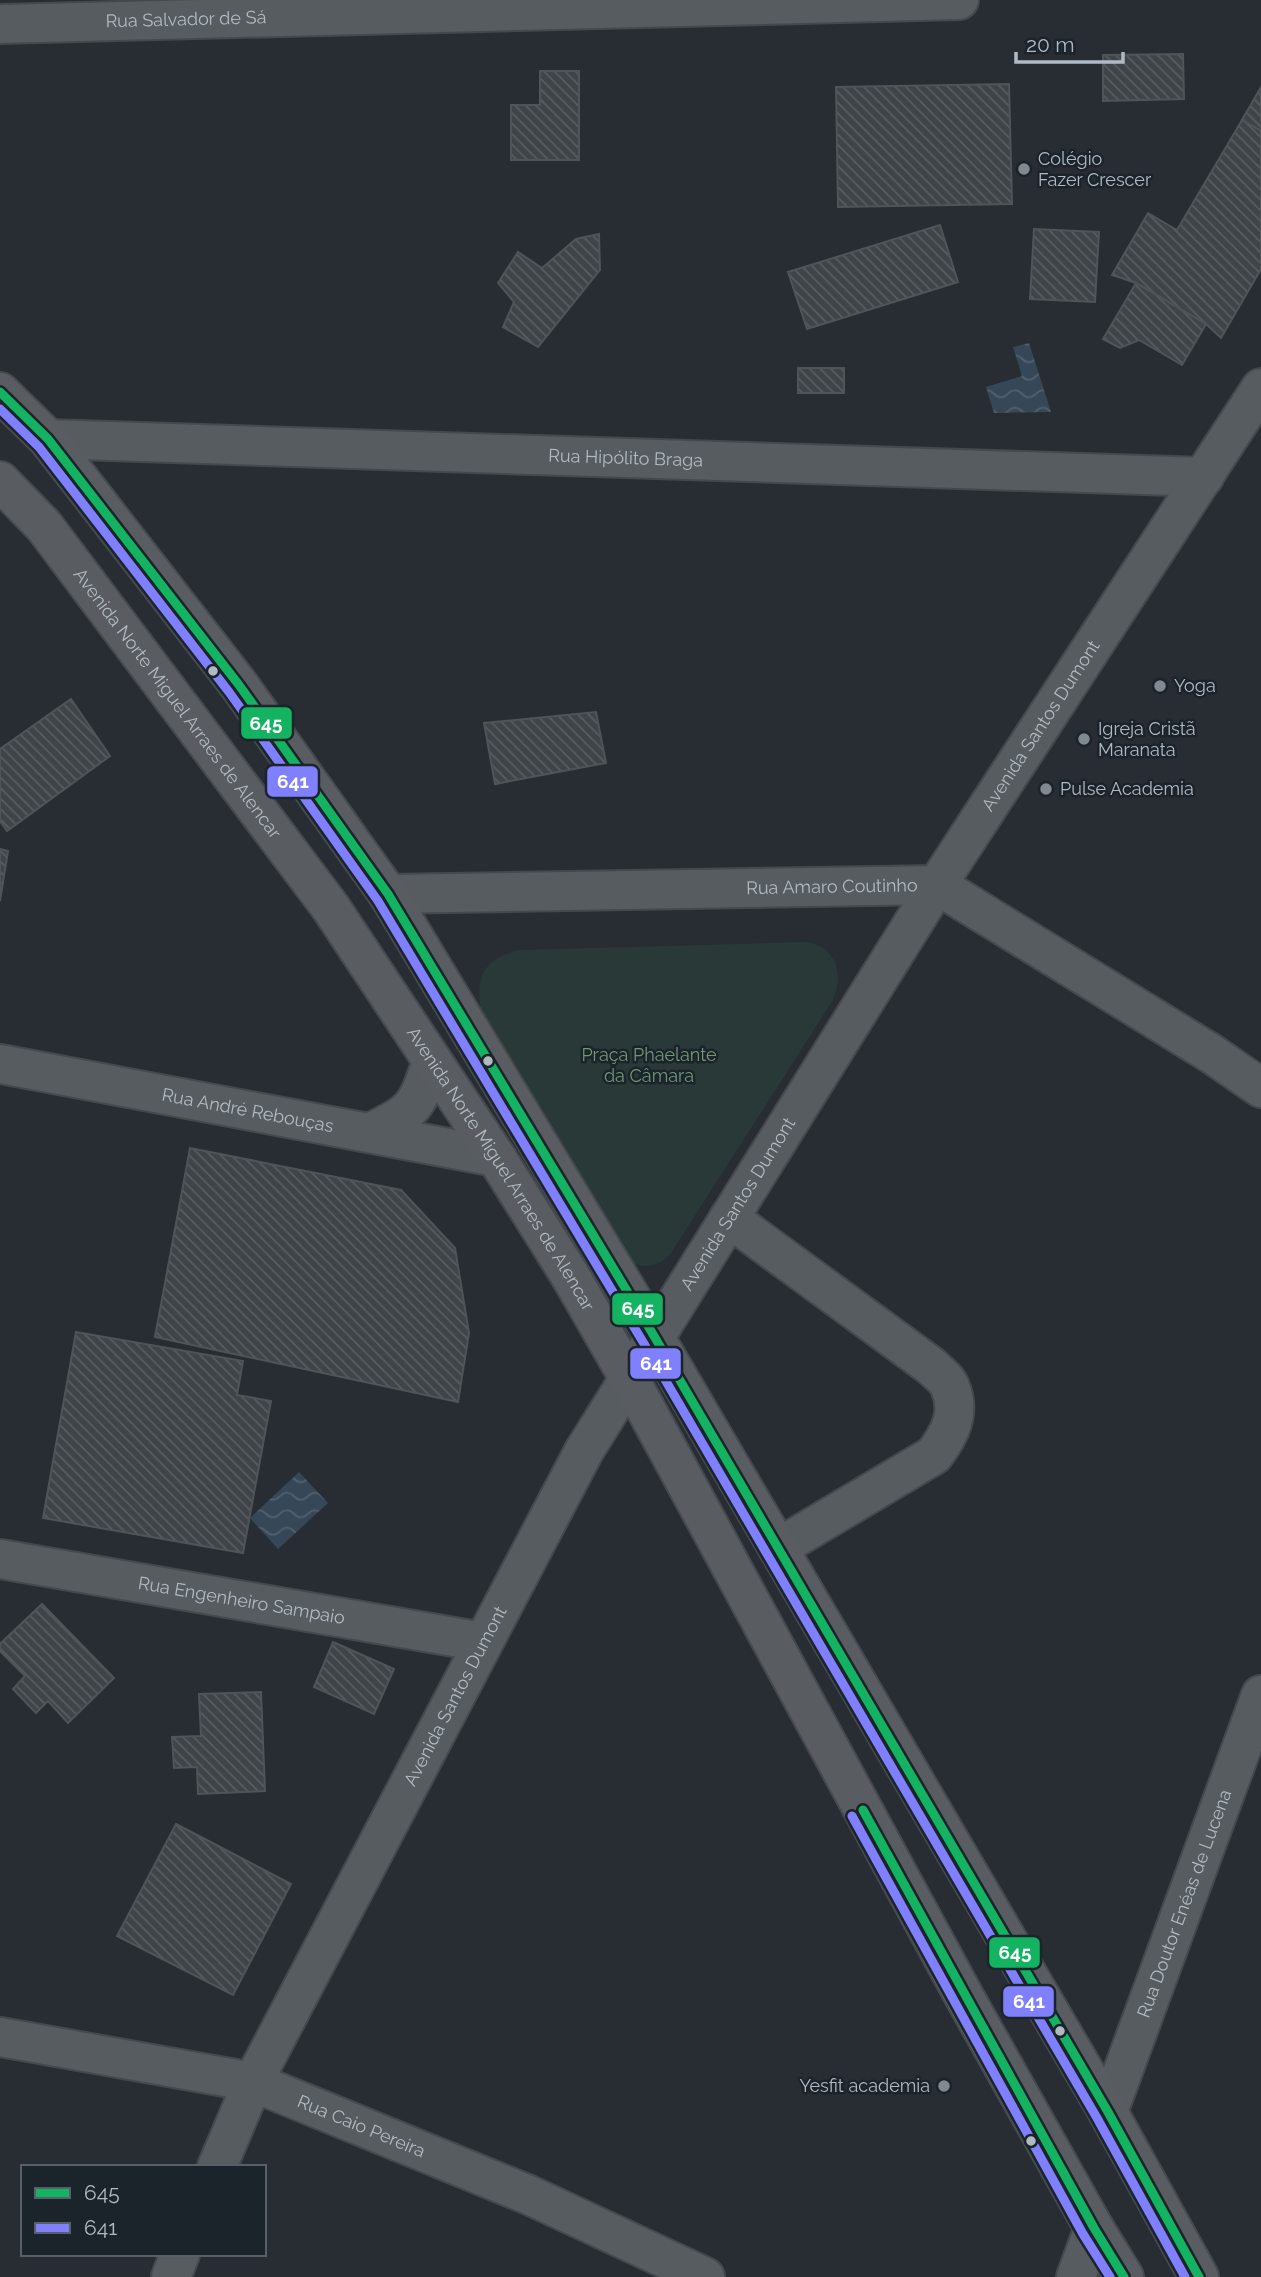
<svg xmlns="http://www.w3.org/2000/svg" width="1261" height="2277" font-family="Raleway,sans-serif">
<style>
.green{fill:#283938}
.water{fill:url(#water-waves)}
.building{fill:url(#building-back-hatch);stroke:#4f5459;stroke-width:2}
.lines{fill:none;stroke-linecap:round;stroke-linejoin:round}
.minor-casing{stroke:#45494d;stroke-width:42}
.major-casing{stroke:#454a4f;stroke-width:42}
.minor{stroke:#575c60;stroke-width:38}
.major{stroke:#595d62;stroke-width:38}
.bus-1-casing{stroke:#1b242b;stroke-width:14}
.bus-2-casing{stroke:#1b242b;stroke-width:14}
.bus-1{stroke:#13b361;stroke-width:9}
.bus-2{stroke:#8080ff;stroke-width:9}
.poi-dot{fill:#818990;stroke:#1b242b;stroke-width:2.5}
.bus-dot{fill:#b1bac3;stroke:#1b242b;stroke-width:2.5}
.labels{text-anchor:middle;stroke-width:5;stroke-linejoin:round;paint-order:stroke}
.street-label{font-size:18px;fill:#b1bac3;stroke:#1b242b}
.poi-label{font-size:18px;fill:#b1bac3;stroke:#1b242b;text-anchor:start}
.park-label{font-size:18px;fill:#719776;stroke:#1b242b}
.line-badge{stroke:#1b242b;stroke-width:2.5}
.badge-label{font-size:19px;text-anchor:middle;font-weight:bold;fill:#fff}
</style>
<defs>
<pattern id="water-waves" width="16" height="10" patternUnits="userSpaceOnUse" patternTransform="scale(1.75)"><rect width="16" height="10" fill="#364858"/><path d="M0 5q4-4 8 0t8 0" fill="none" stroke="#51606e"/></pattern>
<pattern id="building-back-hatch" width="6" height="6" patternUnits="userSpaceOnUse" patternTransform="scale(1.75)"><rect width="6" height="6" fill="#3f4449"/><path d="M-1 5l2 2M0 0l6 6M5-1l2 2" fill="none" stroke="#585d62"/></pattern>
</defs>
<rect width="100%" height="100%" fill="#272d32"/>
<!-- green -->
<path class="green" d="M807 942C837 947 844 975 833 1000L671 1253C659 1267 645 1269 627 1261L483 1019C474 983 479 959 519 950Z"/>
<!-- water -->
<g class="water">
<polygon points="1029,343 1051,412 994,413 986,387 1022,376 1013,347"/>
<polygon points="299,1472 328,1503 278,1549 250,1518"/>
</g>
<!-- building -->
<g class="building">
<polygon points="1183,54 1184,99 1103,101 1103,55"/>
<polygon points="540,71 579,71 579,160 511,160 511,105 540,105"/>
<polygon points="1009,84 1012,204 838,207 836,87"/>
<polygon points="1261,87 1261,131 1242,120"/>
<polygon points="1242,120 1261,131 1261,269 1221,338 1206,324 1136,283 1112,275 1148,213 1177,230"/>
<polygon points="940,225 958,282 807,329 788,272"/>
<polygon points="1034,229 1099,232 1095,302 1030,299"/>
<polygon points="599,234 600,270 538,347 503,327 514,302 498,283 518,252 542,268 576,239"/>
<polygon points="1136,283 1206,324 1182,365 1139,340 1120,348 1103,339"/>
<rect x="798" y="368" width="46" height="25"/>
<polygon points="71,699 110,756 7,831 0,821 0,749"/>
<polygon points="596,712 606,763 495,784 484,723"/>
<polygon points="0,849 8,851 0,901"/>
<polygon points="190,1148 401,1190 455,1248 469,1333 458,1402 155,1337"/>
<polygon points="76,1332 243,1361 237,1395 271,1401 243,1553 43,1518"/>
<polygon points="42,1604 114,1678 68,1723 48,1701 36,1713 13,1689 25,1676 0,1651 0,1644"/>
<polygon points="333,1642 394,1669 374,1714 314,1687"/>
<polygon points="261,1692 265,1791 198,1794 197,1767 174,1768 172,1737 201,1736 199,1694"/>
<polygon points="176,1824 291,1884 233,1995 117,1936"/>
</g>
<g class="lines">
<!-- minor casing -->
<g class="minor-casing">
<g id="minor">
<path id="s1" d="M0 24 959 0"/>
<path id="s2" d="M48 439 1204 477"/>
<path id="s3" d="M388 894 937 885 1212 1054 1261 1088"/>
<path id="s4" d="M0 1064 496 1157"/>
<path d="M370 1133C415 1110 416 1109 432 1061"/>
<path d="M729 1218 931 1366C937 1372 947 1379 950 1387 961 1413 950 1434 934 1455L778 1548"/>
<path id="s5" d="M0 1559 483 1642"/>
<path id="s6" d="M0 2037 253 2082 529 2195 705 2277"/>
<path id="s7" d="M1108 2112 1261 1695"/>
<path id="s8" d="M217 2167 253 2082 584 1451 937 885 1261 388"/>
<polyline points="171,2277 180,2254"/>
<polyline points="1076,2277 1094,2228"/>
</g>
</g>
<!-- major casing -->
<g class="major-casing">
<g id="major">
<polyline points="0,392 48,439 239,685 388,894 654,1336 1108,2112 1199,2277"/>
<path id="s9" d="M0 481 44 526 331 908 496 1157 571 1277 629 1378 965 1998 1094 2228 1124 2277"/>
</g>
</g>
<!-- minor -->
<use href="#minor" class="minor"/>
<!-- major -->
<use href="#major" class="major"/>
<!-- bus-1 casing -->
<g class="bus-1-casing">
<g id="bus-1">
<polyline points="0,392 48,439 239,685 388,894 654,1336 1108,2112 1199,2277"/>
<polyline points="863,1810 1094,2228 1124,2277"/>
</g>
</g>
<!-- bus-2 casing -->
<g class="bus-2-casing">
<g id="bus-2">
<polyline points="0,409 39,447 229,692 378,901 643,1342 1097,2118 1185,2277"/>
<polyline points="852,1816 1083,2234 1110,2277"/>
</g>
</g>
<!-- bus-1 -->
<use href="#bus-1" class="bus-1"/>
<!-- bus-2 -->
<use href="#bus-2" class="bus-2"/>
</g>
<!-- markers -->
<g class="poi-dot">
<circle cx="1024" cy="169" r="7"/>
<circle cx="1160" cy="686" r="7"/>
<circle cx="1084" cy="739" r="7"/>
<circle cx="1046" cy="789" r="7"/>
<circle cx="944" cy="2086" r="7"/>
</g>
<g class="bus-dot">
<circle cx="213" cy="671" r="6"/>
<circle cx="488" cy="1061" r="6"/>
<circle cx="1060" cy="2031" r="6"/>
<circle cx="1031" cy="2141" r="6"/>
</g>
<g class="labels">
<!-- street labels -->
<g class="street-label">
<text dy="6" stroke="none"><textPath href="#s1" startOffset="186">Rua Salvador de Sá</textPath></text>
<text dy="6" stroke="none"><textPath href="#s2" startOffset="578">Rua Hipólito Braga</textPath></text>
<text dy="6" stroke="none"><textPath href="#s9" startOffset="285">Avenida Norte Miguel Arraes de Alencar</textPath></text>
<text dy="6" stroke="none"><textPath href="#s8" startOffset="1662">Avenida Santos Dumont</textPath></text>
<text dy="6" stroke="none"><textPath href="#s3" startOffset="444">Rua Amaro Coutinho</textPath></text>
<text dy="6" stroke="none"><textPath href="#s4" startOffset="252">Rua André Rebouças</textPath></text>
<text dy="6" stroke="none"><textPath href="#s9" startOffset="852">Avenida Norte Miguel Arraes de Alencar</textPath></text>
<text dy="6" stroke="none"><textPath href="#s8" startOffset="1096">Avenida Santos Dumont</textPath></text>
<text dy="6" stroke="none"><textPath href="#s5" startOffset="245">Rua Engenheiro Sampaio</textPath></text>
<text dy="6" stroke="none"><textPath href="#s8" startOffset="528">Avenida Santos Dumont</textPath></text>
<text dy="6" stroke="none"><textPath href="#s7" startOffset="222">Rua Doutor Enéas de Lucena</textPath></text>
<text dy="6" stroke="none"><textPath href="#s6" startOffset="374">Rua Caio Pereira</textPath></text>
</g>
<!-- poi labels -->
<g class="poi-label">
<text x="1038" y="165">Colégio<tspan x="1038" dy="21">Fazer Crescer</tspan></text>
<text x="1174" y="692">Yoga</text>
<text x="1098" y="735">Igreja Cristã<tspan x="1098" dy="21">Maranata</tspan></text>
<text x="1060" y="795">Pulse Academia</text>
<text x="930" y="2092" text-anchor="end">Yesfit academia</text>
</g>
<!-- park labels -->
<g class="park-label">
<text x="649" y="1061">Praça Phaelante<tspan x="649" dy="21">da Câmara</tspan></text>
</g>
</g>
<g class="line-badge">
<rect x="240" y="706" width="53" height="34" rx="7" fill="#13b361"/>
<rect x="266" y="765" width="53" height="33" rx="7" fill="#8080ff"/>
<rect x="611" y="1292" width="53" height="34" rx="7" fill="#13b361"/>
<rect x="629" y="1347" width="53" height="33" rx="7" fill="#8080ff"/>
<rect x="988" y="1936" width="53" height="33" rx="7" fill="#13b361"/>
<rect x="1002" y="1985" width="53" height="33" rx="7" fill="#8080ff"/>
</g>
<g class="badge-label">
<text x="266" y="730">645</text>
<text x="293" y="788">641</text>
<text x="638" y="1315">645</text>
<text x="656" y="1370">641</text>
<text x="1015" y="1959">645</text>
<text x="1029" y="2008">641</text>
</g>
<!-- legend -->
<rect x="21" y="2165" width="245" height="91" fill="#1b242b" stroke="#576068" stroke-width="2"/>
<rect x="35" y="2188" width="35" height="10" fill="#13b361" stroke="#576068" stroke-width="2"/>
<text x="84" y="2200" font-size="21" fill="#b1bac3">645</text>
<rect x="35" y="2223" width="35" height="10" fill="#8080ff" stroke="#576068" stroke-width="2"/>
<text x="84" y="2235" font-size="21" fill="#b1bac3">641</text>
<!-- scale -->
<path d="M1016 52v10h107v-10" fill="none" stroke="#b1bac3" stroke-width="3.5"/>
<text x="1026" y="52" font-size="21" fill="#b1bac3" stroke="#1b242b" stroke-width="5" paint-order="stroke">20 m</text>
</svg>
